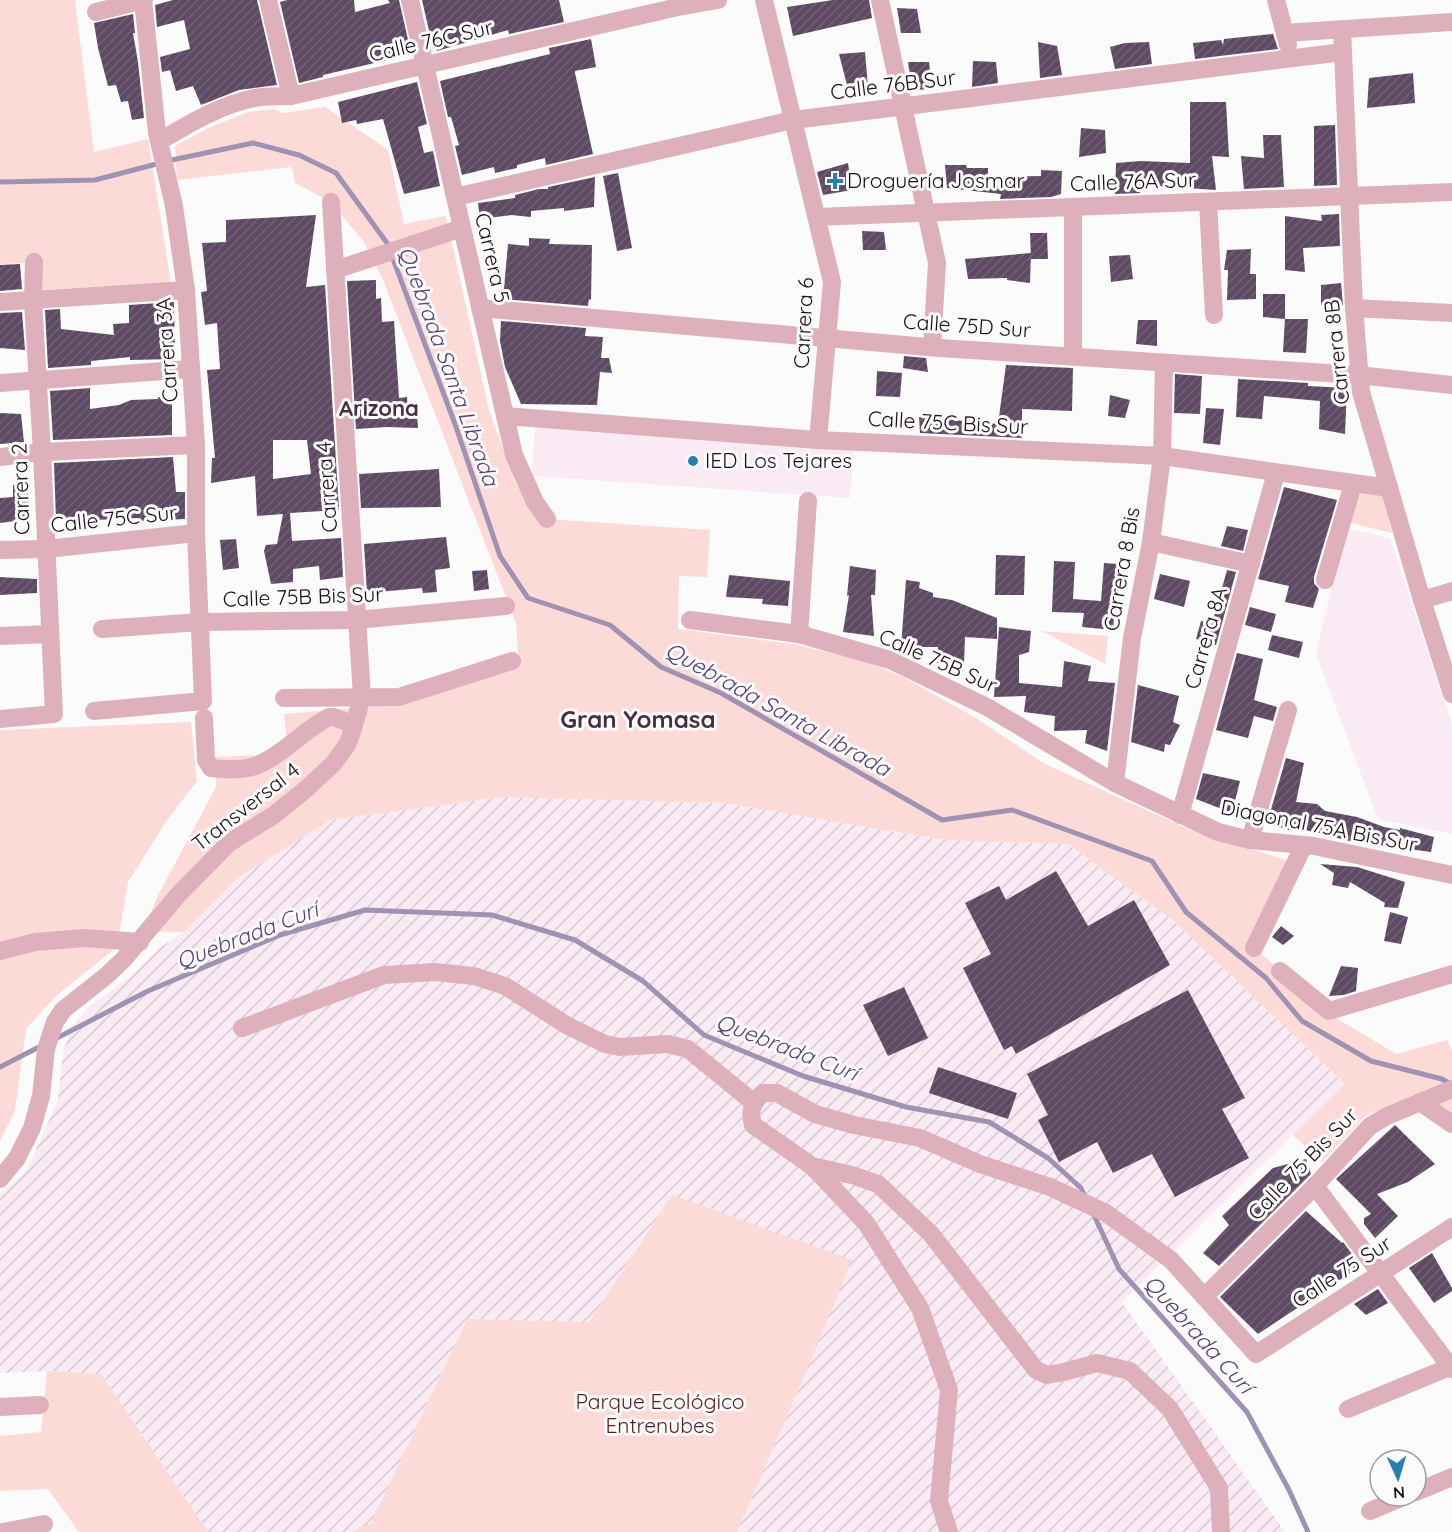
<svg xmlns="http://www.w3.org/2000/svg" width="1452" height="1532" font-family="Quicksand,sans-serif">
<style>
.built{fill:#faeaf4}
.industrial{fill:url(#industrial-furrows)}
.green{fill:#fcdad8}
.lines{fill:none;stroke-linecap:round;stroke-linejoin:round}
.stream{stroke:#9f92b3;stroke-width:5}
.building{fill:url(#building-hatch);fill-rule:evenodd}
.minor{stroke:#deb0bc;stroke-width:18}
.poi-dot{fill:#2c7eaf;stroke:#fbfbfb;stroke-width:2}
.labels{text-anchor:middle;stroke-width:6;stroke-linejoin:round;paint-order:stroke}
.street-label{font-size:21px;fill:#1b1017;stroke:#fbfbfb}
.poi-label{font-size:21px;fill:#1b1017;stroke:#fbfbfb;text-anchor:start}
.park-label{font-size:21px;fill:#5d1d20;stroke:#fbfbfb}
.water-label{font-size:22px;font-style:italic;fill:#543f77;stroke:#fbfbfb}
.neighbourhood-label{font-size:22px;font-weight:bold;fill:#482f3f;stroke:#fbfbfb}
.quarter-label{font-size:24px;font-weight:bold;fill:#482f3f;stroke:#fbfbfb}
</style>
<defs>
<pattern id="industrial-furrows" width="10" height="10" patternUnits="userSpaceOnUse" patternTransform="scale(1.5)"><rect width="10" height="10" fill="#faeaf4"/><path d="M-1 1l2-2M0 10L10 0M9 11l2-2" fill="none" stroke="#d6c8d0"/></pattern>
<pattern id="building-hatch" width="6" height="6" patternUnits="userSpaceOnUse" patternTransform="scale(1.5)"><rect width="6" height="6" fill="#5e4b63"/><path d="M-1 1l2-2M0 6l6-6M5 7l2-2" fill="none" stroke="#716174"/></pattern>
</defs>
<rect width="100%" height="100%" fill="#fbfbfb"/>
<!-- built -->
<g class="built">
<polygon points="535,425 854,447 850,498 532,476"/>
<polygon points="1345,528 1390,538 1452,724 1452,834 1378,819 1316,654"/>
</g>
<!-- industrial -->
<polygon class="industrial" points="502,797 725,803 944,840 1068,844 1175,922 1345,1084 1122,1302 1285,1532 737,1532 806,1372 672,1195 589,1322 467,1319 371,1523 351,1532 208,1532 101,1374 47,1371 0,1373 0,1194 27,1170 58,1100 63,1052 72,1026 88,1008 128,978 158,949 184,932 240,876 331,820"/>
<!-- green -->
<g class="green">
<polygon points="0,0 75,0 94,152 148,139 171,283 38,290 36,263 0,264"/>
<polygon points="325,107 388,150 404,224 446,216 489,410 515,481 531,510 549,529 547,519 710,530 707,577 679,576 678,629 793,644 865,661 903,677 976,718 1045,764 1186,828 1295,863 1254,948 1338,1019 1396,1054 1447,1040 1452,1051 1452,1113 1421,1092 1365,1116 1322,1162 1293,1135 1345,1084 1175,922 1068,844 944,840 725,803 502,797 331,820 240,876 184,932 143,931 157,897 216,787 216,757 288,754 284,714 399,704 519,665 516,623 383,280 364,242 331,202 295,183 292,167 177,180 175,146 208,128 248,112 274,109 283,113"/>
<polygon points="1355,491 1383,494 1392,533 1347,522"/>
<polygon points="1042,631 1108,636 1105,664"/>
<polygon points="191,722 197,781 167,820 128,882 117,947 57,995 26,1029 15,1111 0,1141 0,730"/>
<polygon points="672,1195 852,1260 806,1372 737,1532 351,1532 371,1523 467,1319 589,1322"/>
<polygon points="47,1371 101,1374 208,1532 79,1532 48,1489 0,1491 0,1436 41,1432"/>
</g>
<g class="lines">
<!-- stream -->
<g class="stream">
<polyline points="0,182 95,180 172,160 253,143 299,155 336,173 387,243 455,424 500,556 528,598 610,625 661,667 721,693 942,820 1012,810 1152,861 1186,912 1266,978 1302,1021 1371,1061 1442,1079 1452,1085"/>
<polyline points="55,1039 148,991 280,935 365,910 492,915 575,940 643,981 704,1035 803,1076 906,1107 989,1122 1048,1158 1081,1188 1085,1197"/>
<polyline points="0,1067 41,1046"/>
<polyline points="1093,1213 1119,1269 1247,1412 1289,1490 1308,1532"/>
</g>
</g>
<!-- building -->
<g class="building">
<polygon points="173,0 257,0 277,85 239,90 201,105 193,86 176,91 170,70 162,72 160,57 190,49 184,20 157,27 155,5"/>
<polygon points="287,0 354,0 355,12 390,3 388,0 399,0 411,53 395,56 396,58 323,75 323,77 299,83 280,2"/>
<polygon points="422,0 559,0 564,22 509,34 508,30 437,51 436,47 433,48"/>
<polygon points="833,0 869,0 872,18 793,36 787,7"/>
<polygon points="897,8 917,9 921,33 901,33"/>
<polygon points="133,14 135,33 133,33 138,62 144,118 132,120 128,101 121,102 116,85 108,86 98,48 94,23"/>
<polygon points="1273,34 1278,49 1195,59 1193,43 1221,40 1223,45 1224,39"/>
<polygon points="591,39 596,67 575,71 575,73 593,154 546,165 545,158 517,165 517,168 495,173 494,167 462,175 455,146 459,145 451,117 448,117 440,81 550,54 549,48"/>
<polygon points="1038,42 1057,46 1062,75 1040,78"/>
<polygon points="1149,42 1152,64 1115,69 1110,47 1125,43"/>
<polygon points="865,52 868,87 848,89 839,54"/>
<polygon points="973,61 996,62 998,83 972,87"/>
<polygon points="908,62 929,62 932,89 912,90"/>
<polygon points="1413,73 1415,103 1367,108 1369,78"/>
<polygon points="417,82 427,124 418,127 424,153 433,151 440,186 404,194 383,119 357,124 356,120 342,123 338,102"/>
<polygon points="1190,102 1226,102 1229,157 1212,156 1216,190 1140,185 1140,193 1115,194 1116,163 1141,161 1190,163"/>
<polygon points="1335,125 1337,185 1314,186 1314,126"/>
<polygon points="1081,128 1105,130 1106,153 1079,157"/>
<polygon points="1263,135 1281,135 1284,187 1244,189 1241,156 1264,158"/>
<polygon points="848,163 852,190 823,195 817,172"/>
<polygon points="945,165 966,165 967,168 988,168 988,177 1041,176 1041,170 1062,171 1061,194 1051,197 1000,199 1001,194 947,188"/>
<polygon points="618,173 632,248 617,251 603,176"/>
<polygon points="595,177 594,207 564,211 564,208 531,211 531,217 511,215 480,219 478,203 515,198 515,195 539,189 548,189 548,187"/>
<polygon points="1339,214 1340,246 1303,248 1305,272 1285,270 1285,216 1322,221 1321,215"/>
<path d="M316 215 306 287 325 285 339 510 290 513 292 541 341 538 343 577 320 580 319 566 293 569V582L271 584 264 551 266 545 277 544 283 514 257 516 255 476 211 483 212 458H215L207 370 220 369 217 323 205 325 201 292 207 291 202 243 226 242V220ZM273 440H307L311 474 273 479Z"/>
<polygon points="862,231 884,232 886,250 863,250"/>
<polygon points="1030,233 1047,233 1048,259 1031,259"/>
<polygon points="529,238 550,239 549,244 592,245 591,300 589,299 588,306 503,299 508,244 529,246"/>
<polygon points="1251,249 1250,274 1256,274 1256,299 1227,300 1228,270 1224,270 1227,250"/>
<polygon points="1031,253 1030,283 1007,280 1007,278 968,279 965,259"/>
<polygon points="1130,255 1133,279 1111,282 1109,256"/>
<polygon points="20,264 22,289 0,291 0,265"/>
<polygon points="376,280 376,299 381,298 382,322 394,321 399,398 407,397 408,413 417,412 418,428 387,427 356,429 347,281"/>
<polygon points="1341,283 1343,305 1321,305 1321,285"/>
<polygon points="1263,294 1285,294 1285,319 1263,317"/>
<polygon points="174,302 175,359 130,360 130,357 91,361 91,365 48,368 45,310 60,309 61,329 114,335 113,324 129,323 129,305"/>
<polygon points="22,312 25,350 0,348 0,313"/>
<polygon points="1285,319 1308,319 1306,353 1283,352"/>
<polygon points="1138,320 1157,320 1157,346 1136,344"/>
<polygon points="501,321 586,328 585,336 603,337 601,358 609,358 612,373 600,372 597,405 521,404 505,367 500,341"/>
<polygon points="904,356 926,358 928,372 903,368"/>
<polygon points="1006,365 1073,368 1072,411 1022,409 1022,438 920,433 919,417 998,424"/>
<polygon points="877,371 902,373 900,397 876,396"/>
<polygon points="1175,374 1202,376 1200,414 1174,413"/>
<polygon points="1238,379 1308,383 1308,386 1347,388 1345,434 1319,429 1320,401 1264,396 1262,419 1236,417"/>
<polygon points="90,388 90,409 119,405 131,400 158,399 158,397 172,399 172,435 53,440 50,391"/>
<polygon points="1110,395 1130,400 1125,418 1108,416"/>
<polygon points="1206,408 1224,409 1220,445 1203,443"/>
<polygon points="0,413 21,414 24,442 0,444"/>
<polygon points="173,457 176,492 185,492 185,519 138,521 138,518 73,521 73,520 56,520 54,463"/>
<polygon points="439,469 441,507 361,508 359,474"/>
<polygon points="27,484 30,519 0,523 0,498 13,497 13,485"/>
<polygon points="1284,487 1337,500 1314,577 1314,583 1319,589 1313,608 1285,602 1289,586 1258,579"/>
<polygon points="1227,526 1248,530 1243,551 1221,546"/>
<polygon points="446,537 450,568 435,570 437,592 423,593 422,588 367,593 364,544"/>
<polygon points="236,539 239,568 223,570 220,540"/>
<polygon points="996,555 1025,556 1024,595 995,595"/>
<polygon points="1054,561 1075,562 1073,599 1101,601 1104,563 1118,564 1113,630 1082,627 1084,613 1052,612"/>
<polygon points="850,566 876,570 875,595 871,595 874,636 843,632 849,595 847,596"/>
<polygon points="487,570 489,589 474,591 472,571"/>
<polygon points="1227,570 1236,572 1216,645 1196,639 1201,621 1212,624"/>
<polygon points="1160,574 1190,581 1184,607 1154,599"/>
<polygon points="729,575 790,581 788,606 762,604 763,599 726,597"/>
<polygon points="0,577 37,579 37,593 0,595"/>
<polygon points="906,580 920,582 919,588 933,593 933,597 952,600 997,618 997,639 965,637 964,664 937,663 938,647 901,647"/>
<polygon points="1250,607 1276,614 1271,632 1245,625"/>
<polygon points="999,627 1031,631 1029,652 1019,655 1019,683 1062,687 1064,661 1091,666 1088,681 1115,683 1107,751 1085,743 1087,730 1054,731 1055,716 1024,712 1026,696 994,697"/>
<polygon points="1272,635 1303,642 1299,658 1268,650"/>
<polygon points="1237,653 1263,659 1254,700 1277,707 1273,721 1254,716 1248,738 1216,730"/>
<polygon points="1138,685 1179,696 1173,722 1180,725 1170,745 1165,744 1164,752 1131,742"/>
<polygon points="1286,758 1304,763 1296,802 1317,804 1325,811 1357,817 1384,827 1400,830 1400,828 1434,837 1431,852 1344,840 1329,835 1290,827 1289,830 1267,823"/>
<polygon points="1203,773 1240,781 1232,813 1196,799"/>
<polygon points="1320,864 1357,867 1405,882 1398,908 1384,907 1385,903 1350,882 1348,888 1332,885 1334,873"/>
<polygon points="1056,871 1088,926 1134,900 1170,965 1016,1054 1012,1046 1004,1050 963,968 991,954 965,903 999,886 1006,900"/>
<polygon points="1390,912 1408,917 1401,944 1384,941"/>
<polygon points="1281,926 1294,936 1283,945 1272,937"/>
<polygon points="1341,966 1358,968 1356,991 1344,995 1329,996"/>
<polygon points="904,987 928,1038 888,1056 863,1005"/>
<polygon points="1188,990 1245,1098 1222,1109 1249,1158 1175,1197 1152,1154 1113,1173 1097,1142 1059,1162 1038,1120 1048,1115 1027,1074"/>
<polygon points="938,1067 1017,1093 1008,1119 929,1093"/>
<polygon points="1395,1125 1435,1164 1408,1182 1377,1194 1398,1216 1375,1238 1364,1224 1364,1218 1371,1214 1336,1179"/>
<polygon points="1306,1159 1311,1174 1219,1266 1203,1253 1229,1225 1222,1216 1273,1168"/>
<polygon points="1306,1211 1342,1243 1343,1242 1361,1266 1258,1334 1220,1297"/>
<polygon points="1432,1253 1452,1288 1452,1291 1434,1303 1409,1268"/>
<polygon points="1378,1289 1388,1303 1366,1315 1354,1304"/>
</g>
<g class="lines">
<!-- minor -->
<g class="minor">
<polyline points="268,0 291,96"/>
<polyline points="410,0 514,455 535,502 547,519"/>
<polyline points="764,0 832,282 818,440"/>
<polyline points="880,0 937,263 932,347"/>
<polyline points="1276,0 1288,45"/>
<polyline points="96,12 144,0"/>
<polyline points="1342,29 1354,308 1361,392 1422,600 1452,694"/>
<polyline points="1285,33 1452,22"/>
<path d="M160 141C189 124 220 105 254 98 266 96 279 96 291 96L678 7 718 0"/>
<polyline points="455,197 793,120 1343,52"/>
<polyline points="1208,202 1214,315"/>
<polyline points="1073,207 1073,356"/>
<polyline points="817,217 1452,192"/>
<polyline points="335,270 462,228"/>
<polyline points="0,302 186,290"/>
<polyline points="480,308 939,348 1358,375 1452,385"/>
<polyline points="1354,308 1452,313"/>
<polyline points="0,383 191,369"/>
<polyline points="505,416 818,440 1162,456 1389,488"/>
<polyline points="0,457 42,452 196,445"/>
<polyline points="1151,542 1251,564"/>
<polyline points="0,550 46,549 196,533"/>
<polyline points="1325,580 1353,484"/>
<polyline points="1422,600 1452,591"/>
<polyline points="690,620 799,634 890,660 987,707 1115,783 1218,832 1250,840 1314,846 1452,875"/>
<polyline points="102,629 200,622 356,620 506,606"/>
<polyline points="799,634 808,501"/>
<polyline points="0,636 49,634"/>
<polyline points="284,698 399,697 512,661"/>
<polyline points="94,711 203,701 196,533 196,445 186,290 174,206 157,133 143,0"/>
<path d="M204 718 206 760 211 768C228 770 247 771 262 763 286 752 305 729 329 717H334L354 725"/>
<polyline points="0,719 54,714 42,452 33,301 34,262"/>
<polyline points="1115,783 1132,638 1151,542 1162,456 1164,363"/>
<polyline points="1180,815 1276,473"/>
<polyline points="1250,840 1288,710"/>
<polyline points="1254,948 1304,845"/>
<polyline points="0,951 35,942 84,938 140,942"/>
<polyline points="1280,971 1329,1011 1452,974"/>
<polyline points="242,1028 384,975 435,972 474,976 505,986 568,1026 605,1044 620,1047 668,1044 688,1049 753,1102"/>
<polyline points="1420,1102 1452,1124"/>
<polyline points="812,1166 852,1175 878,1184 931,1234 1036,1370 1047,1375 1064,1372 1097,1363 1130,1371 1170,1409 1219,1488 1221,1532"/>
<polyline points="0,1179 17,1158 32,1128 41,1096 46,1049 55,1022 63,1010 106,976 123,960 178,895 229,843 274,815 305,790 333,764 347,745 351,735 362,697 331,202"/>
<polyline points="1315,1186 1452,1369"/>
<polyline points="1204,1297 1315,1186 1370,1126 1387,1116 1452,1089"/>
<polyline points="0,1407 40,1405"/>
<polyline points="1348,1409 1452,1366"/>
<polyline points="1416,1492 1452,1477"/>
<polyline points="1370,1511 1406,1496"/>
<polyline points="3,1532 44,1524"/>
<path d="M949 1532 939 1501 949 1390 920 1308 866 1223 812 1166 753 1125C749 1110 752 1103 763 1093H777L815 1114 854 1125 920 1138 980 1164 1050 1187 1106 1213 1171 1260 1256 1354 1452 1227"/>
</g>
</g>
<!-- markers -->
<g class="poi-dot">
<path d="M832 172h6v6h6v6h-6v6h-6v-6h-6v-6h6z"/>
<circle cx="693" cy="461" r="6"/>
</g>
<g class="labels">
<!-- street labels -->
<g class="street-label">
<text transform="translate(431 41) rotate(-13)" y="7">Calle 76C Sur</text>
<text transform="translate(893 85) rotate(-7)" y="7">Calle 76B Sur</text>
<text transform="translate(1133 182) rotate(-2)" y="7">Calle 76A Sur</text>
<text transform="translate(492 258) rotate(77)" y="7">Carrera 5</text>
<text transform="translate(804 323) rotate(-87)" y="7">Carrera 6</text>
<text transform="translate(967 326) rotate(4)" y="7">Calle 75D Sur</text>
<text transform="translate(167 350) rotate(-94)" y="7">Carrera 3A</text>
<text transform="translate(1337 352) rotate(-96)" y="7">Carrera 8B</text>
<text transform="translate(948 423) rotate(3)" y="7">Calle 75C Bis Sur</text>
<text transform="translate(327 487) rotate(-94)" y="7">Carrera 4</text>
<text transform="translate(21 489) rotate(-92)" y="7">Carrera 2</text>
<text transform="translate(114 519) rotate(-6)" y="7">Calle 75C Sur</text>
<text transform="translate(1122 569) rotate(-80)" y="7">Carrera 8 Bis</text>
<text transform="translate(303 597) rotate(-2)" y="7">Calle 75B Bis Sur</text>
<text transform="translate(1206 638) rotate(-74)" y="7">Carrera 8A</text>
<text transform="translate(938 661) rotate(24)" y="7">Calle 75B Sur</text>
<text transform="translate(246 807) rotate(-38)" y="7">Transversal 4</text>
<text transform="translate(1319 826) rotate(11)" y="7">Diagonal 75A Bis Sur</text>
<text transform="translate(1303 1164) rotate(-46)" y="7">Calle 75 Bis Sur</text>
<text transform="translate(1342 1272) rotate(-33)" y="7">Calle 75 Sur</text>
</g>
<!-- poi labels -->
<g class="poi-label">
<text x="847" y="188">Droguería Josmar</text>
<text x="705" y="468">IED Los Tejares</text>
</g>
<!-- park labels -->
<g class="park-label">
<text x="660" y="1409">Parque Ecológico<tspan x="660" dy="24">Entrenubes</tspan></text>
</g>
<!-- water labels -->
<g class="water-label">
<text transform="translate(449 366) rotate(70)" y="8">Quebrada Santa Librada</text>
<text transform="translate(778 709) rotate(29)" y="8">Quebrada Santa Librada</text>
<text transform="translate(247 935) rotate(-21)" y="8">Quebrada Curí</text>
<text transform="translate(787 1047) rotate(21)" y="8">Quebrada Curí</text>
<text transform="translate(1199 1334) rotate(48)" y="8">Quebrada Curí</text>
</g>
<!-- neighbourhood labels -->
<g class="neighbourhood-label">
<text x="379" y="416">Arizona</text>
</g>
<!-- quarter labels -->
<g class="quarter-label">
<text x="638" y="728">Gran Yomasa</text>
</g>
</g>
<!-- north arrow -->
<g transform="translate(1398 1478) rotate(176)"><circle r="28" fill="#fbfbfb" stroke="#a19da0" stroke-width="1.5"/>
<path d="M0-4.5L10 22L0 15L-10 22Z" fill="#2c7eaf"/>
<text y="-9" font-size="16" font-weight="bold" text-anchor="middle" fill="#1b1017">N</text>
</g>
</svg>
